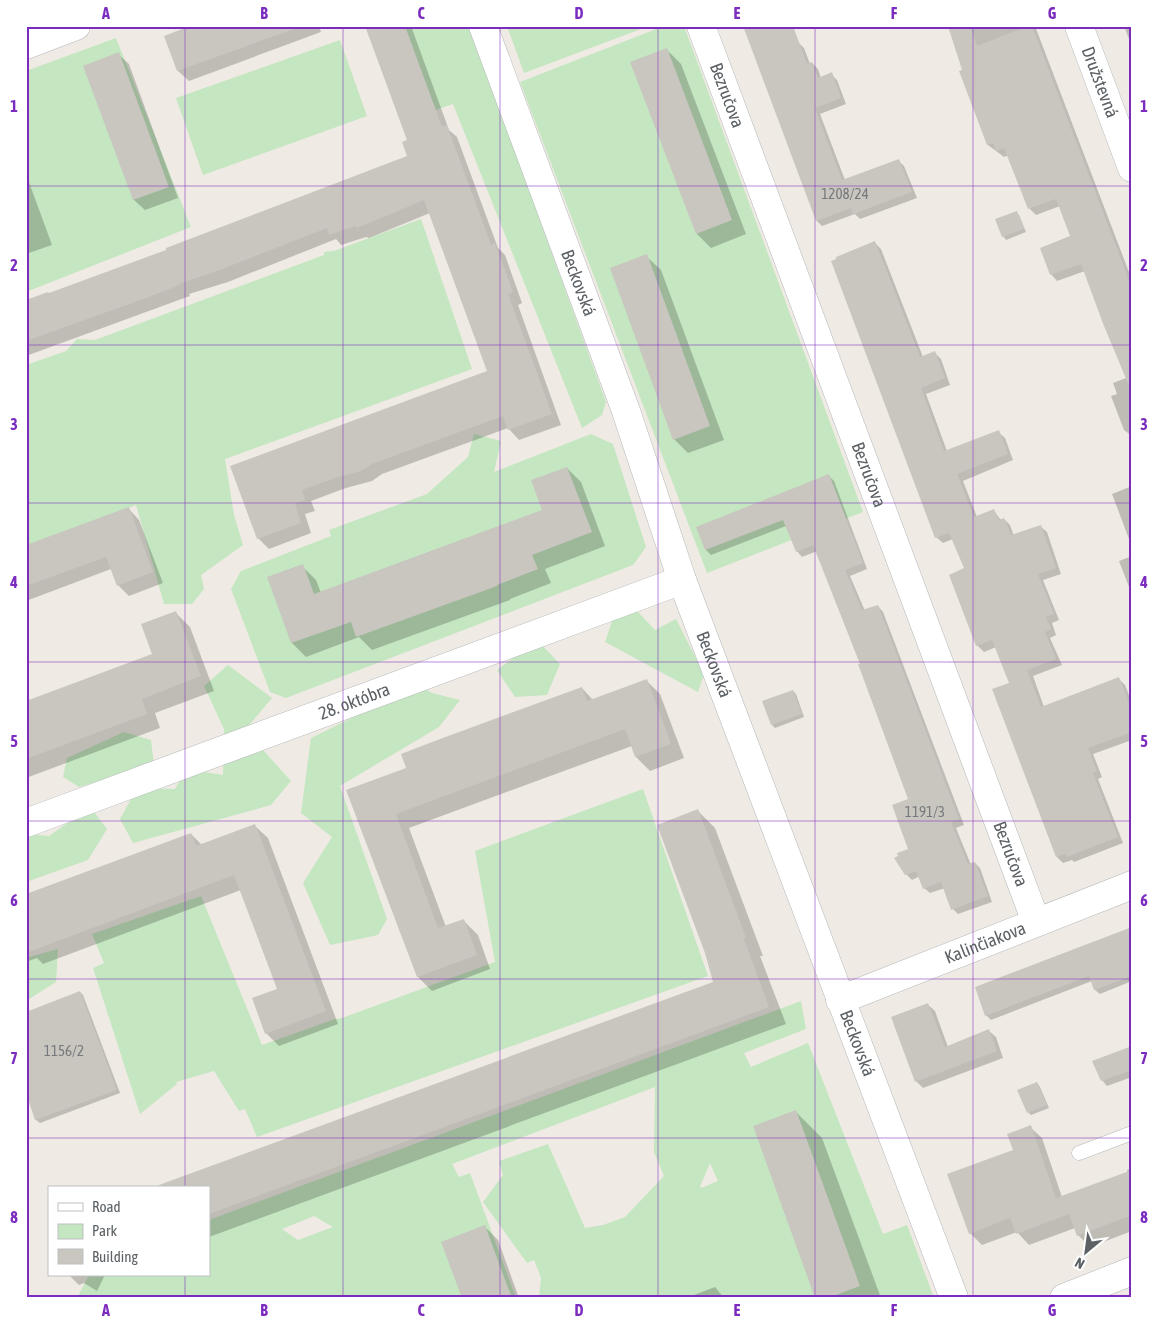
<svg xmlns="http://www.w3.org/2000/svg" width="1158" height="1324" font-family="'Asap Condensed',sans-serif">
<style>
.green{fill:#c4e6c0;fill-rule:evenodd}
.shadow{fill:#0003}
.building{fill:#c9c6c0}
.lines{fill:none;stroke-linecap:round;stroke-linejoin:round}
.service-casing{stroke:#b4b7bb;stroke-width:15}
.minor-casing{stroke:#b4b7bb;stroke-width:29}
.service{stroke:#fff;stroke-width:14}
.minor{stroke:#fff;stroke-width:28}
.grid{fill:none;stroke:#7b2cbf;stroke-width:1;stroke-opacity:0.55}
.labels{text-anchor:middle;stroke-width:4;stroke-linejoin:round;paint-order:stroke}
.number-label{font-size:15px;fill:#777a7c}
.street-label{font-size:18px;fill:#5c6165;stroke:#fff}
.neatline{fill:none;stroke:#7b2cbf;stroke-width:2}
.grid-label{font-size:16px;text-anchor:middle;font-weight:bold;fill:#7b2cbf}
</style>
<rect width="100%" height="100%" fill="#efebe4"/>
<!-- green -->
<g class="green">
<polygon points="371,26 469,26 606,402 602,415 582,428 453,104 409,119"/>
<polygon points="507,26 649,26 524,73"/>
<polygon points="664,26 684,26 863,512 707,573 520,82"/>
<polygon points="116,38 191,227 26,292 26,71"/>
<polygon points="340,40 367,116 203,175 176,98"/>
<polygon points="421,219 472,369 225,459 234,515 243,545 201,575 204,589 192,604 164,604 136,505 26,549 26,365 66,351 77,339 95,340 324,255 324,252 334,251"/>
<polygon points="474,434 501,441 494,472 591,434 613,444 646,547 633,565 286,698 270,692 231,589 241,571 331,536 329,530 427,494 468,457"/>
<polygon points="621,594 655,630 676,619 704,674 698,692 605,642"/>
<polygon points="537,640 560,664 547,695 515,697 497,670"/>
<polygon points="228,665 272,698 245,730 291,781 271,805 133,843 120,819 137,788 175,789 186,769 223,775 224,729 204,686"/>
<polygon points="397,674 432,693 460,700 439,727 340,786 387,919 378,935 330,945 303,883 332,837 301,813 311,738 370,709"/>
<polygon points="124,732 151,740 154,765 79,787 63,777 67,758"/>
<polygon points="643,789 708,976 257,1137 245,1109 239,1111 214,1071 176,1082 177,1084 140,1114 93,968 104,963 92,934 201,896 262,1045 335,1019 342,1018 495,962 475,851"/>
<polygon points="90,807 107,829 88,860 26,882 26,834 49,836"/>
<polygon points="58,949 56,982 26,1001 26,958"/>
<path d="M801 1001 806 1029 744 1053 751 1067 808 1043 883 1234 907 1225 934 1298H539L541 1278 534 1260 527 1263 483 1202 503 1175 499 1161 548 1144 585 1228 603 1225 625 1217 664 1176 654 1152 655 1087 452 1164 459 1177 470 1173 516 1298H77L89 1275H209V1220ZM710 1163 718 1181 701 1188 700 1187ZM314 1216 333 1227 298 1240 282 1229Z"/>
</g>
<!-- shadow -->
<g class="shadow">
<polygon points="193,26 319,26 321,32 189,81 178,71 165,37"/>
<polygon points="366,26 411,26 449,130 457,137 498,248 505,255 522,303 518,305 561,425 519,440 508,428 382,474 372,481 346,488 311,501 315,511 305,514 311,533 269,549 258,538 232,466 489,372 430,213 369,238 366,237 341,245 336,239 228,282 189,294 190,296 157,308 26,356 26,302 168,251 408,157 408,141"/>
<polygon points="949,26 1035,26 1132,280 1132,436 1124,430 1111,396 1117,394 1113,383 1126,378 1085,271 1057,281 1051,274 1072,237 1060,206 1036,215 1030,209 1009,155 1004,157 988,145 960,72 964,71"/>
<polygon points="1124,26 1132,26 1132,47"/>
<polygon points="798,42 804,48 810,64 812,63 818,69 821,78 831,74 837,80 846,104 820,114 845,180 898,160 904,166 917,198 860,219 855,214 822,226 817,221"/>
<polygon points="667,50 681,64 746,234 711,248 697,234"/>
<polygon points="118,54 129,64 178,198 145,210 134,200 85,66"/>
<polygon points="26,174 52,245 26,254"/>
<polygon points="1016,212 1019,215 1026,232 1006,240 1003,236"/>
<polygon points="875,243 881,249 923,357 935,353 941,359 950,385 926,394 947,451 998,432 1005,438 1013,460 963,481 977,517 994,511 1001,520 1004,519 1010,525 1014,536 1040,526 1047,532 1061,574 1043,580 1059,620 1052,623 1056,635 1050,638 1062,665 1033,676 1044,707 1119,679 1125,685 1132,703 1132,740 1093,754 1102,777 1098,779 1123,843 1074,862 1072,860 1063,863 1057,857 1010,684 996,647 984,652 977,645 966,569 953,539 943,543 936,537"/>
<polygon points="646,256 661,270 724,440 688,453 674,439"/>
<polygon points="567,468 581,482 605,546 545,569 551,583 510,599 510,600 372,650 359,637 306,657 292,643 269,578 302,566 316,580 321,593 544,511"/>
<polygon points="829,476 834,481 867,569 850,576 865,611 878,606 883,612 964,825 956,828 971,865 975,863 980,868 992,902 958,914 953,909 945,888 930,893 924,888 920,876 912,880 906,874 910,850 910,800 861,665 817,551 802,557 797,551 786,526 711,555 706,550 698,528"/>
<polygon points="1132,486 1132,547 1112,494"/>
<polygon points="129,509 139,520 163,583 129,596 118,585 111,569 26,601 26,547"/>
<polygon points="1132,556 1132,590 1129,587 1119,561"/>
<polygon points="176,613 190,627 214,691 155,713 160,728 26,778 26,702 153,655"/>
<polygon points="646,680 660,694 684,758 650,771 636,757 632,746 409,828 446,927 464,921 478,935 490,969 432,991 418,977 348,791 407,769 582,688 593,700"/>
<polygon points="793,691 796,694 804,717 775,728 772,725"/>
<polygon points="698,811 715,828 763,956 760,956 786,1024 209,1237 209,1188 156,1188 715,982"/>
<polygon points="255,826 268,838 338,1024 279,1046 266,1033 279,990 241,890 43,964 37,958 26,962 26,895 191,834 202,845"/>
<polygon points="1132,928 1132,981 1100,994 1095,990 1092,981 991,1020 986,1015"/>
<polygon points="80,992 83,995 120,1093 40,1123 36,1120 26,1089"/>
<polygon points="928,1005 935,1011 948,1047 989,1031 996,1037 1003,1058 923,1088 916,1081"/>
<polygon points="1132,1047 1132,1077 1107,1086 1102,1080"/>
<polygon points="1037,1083 1040,1087 1049,1108 1031,1115 1028,1112"/>
<polygon points="796,1112 822,1138 881,1298 817,1298"/>
<polygon points="1030,1127 1042,1138 1062,1197 1128,1173 1127,1170 1132,1168 1132,1231 1090,1247 1078,1235 1075,1228 1029,1245 1017,1232 982,1245 970,1233 1014,1151"/>
<polygon points="485,1227 498,1240 519,1298 463,1298"/>
<polygon points="69,1275 105,1275 97,1291 84,1283 79,1285"/>
<polygon points="715,1287 724,1298 686,1298"/>
</g>
<!-- building -->
<g class="building">
<polygon points="190,26 293,26 294,29 177,71 164,36"/>
<polygon points="365,26 405,26 442,127 447,125 491,245 495,243 513,292 508,294 552,414 508,430 503,416 372,464 361,471 335,478 302,490 305,500 295,504 301,523 257,539 230,466 487,371 424,200 357,228 355,226 329,235 327,228 217,271 179,284 180,285 146,298 26,341 26,300 48,292 49,293 166,250 166,248 407,156 402,142 407,140"/>
<polygon points="743,26 793,26 807,64 812,62 818,78 832,72 841,98 815,108 842,180 899,159 912,192 853,214 851,208 816,221"/>
<polygon points="948,26 970,26 977,46 1028,26 1032,26 1132,288 1132,393 1104,326 1081,264 1050,275 1040,248 1070,236 1056,199 1028,209 1004,148 996,151 993,143 987,145 959,71 962,70"/>
<polygon points="667,48 732,220 696,234 630,62"/>
<polygon points="119,52 169,187 133,200 83,66"/>
<polygon points="1017,211 1024,229 1002,237 995,219"/>
<polygon points="875,241 920,357 935,351 945,378 921,388 944,451 999,430 1008,454 957,474 974,517 994,509 999,520 1004,518 1011,535 1041,525 1056,568 1038,574 1054,614 1046,617 1051,629 1045,632 1056,659 1027,670 1041,707 1119,677 1132,711 1132,732 1088,748 1097,771 1093,773 1118,837 1067,857 1066,854 1056,857 992,689 1009,683 992,640 976,646 949,575 964,568 949,533 935,538 831,261 836,259 836,257"/>
<polygon points="647,254 710,426 673,440 610,268"/>
<polygon points="567,467 592,532 532,555 538,569 497,585 497,586 356,637 351,622 291,643 267,577 303,564 314,594 542,510 531,480"/>
<polygon points="829,474 863,563 845,570 862,610 878,605 959,819 951,822 968,864 975,862 988,896 951,910 941,882 923,889 916,871 905,875 894,858 898,856 897,853 908,849 892,805 908,799 858,664 860,664 813,545 796,552 783,520 705,550 696,527"/>
<polygon points="129,507 153,572 117,586 106,557 26,586 26,545"/>
<polygon points="176,611 201,676 142,699 147,714 26,759 26,701 152,654 141,624"/>
<polygon points="647,679 671,744 635,757 625,729 396,814 438,928 464,919 477,955 417,977 346,790 406,768 401,754 440,739 582,687 587,701"/>
<polygon points="793,690 802,714 771,725 762,701"/>
<polygon points="698,809 746,938 744,939 769,1007 209,1214 209,1188 160,1188 159,1185 713,982 705,953 657,825"/>
<polygon points="255,824 326,1011 265,1034 252,998 277,989 234,875 26,953 26,894 191,833 196,846"/>
<polygon points="1132,927 1132,976 1094,990 1089,976 985,1016 975,987"/>
<polygon points="80,991 117,1090 35,1120 26,1093 26,1012"/>
<polygon points="928,1003 945,1047 989,1029 997,1051 915,1082 891,1017"/>
<polygon points="1132,1046 1132,1070 1101,1081 1092,1061"/>
<polygon points="1037,1082 1047,1105 1027,1113 1017,1090"/>
<polygon points="796,1110 860,1286 828,1298 815,1298 753,1126"/>
<polygon points="1031,1125 1056,1198 1132,1170 1132,1215 1077,1236 1069,1214 1016,1234 1010,1218 969,1234 947,1174 1013,1150 1007,1134"/>
<polygon points="485,1225 501,1269 512,1298 462,1298 441,1242"/>
</g>
<g class="lines">
<!-- service casing -->
<g class="service-casing">
<polyline id="service" points="1079,1153 1132,1133"/>
</g>
<!-- minor casing -->
<g class="minor-casing">
<g id="minor">
<path id="s1" d="M483 26 626 411 682 580 954 1298"/>
<path id="s2" d="M701 26 1036 922"/>
<path id="s3" d="M1079 26 1132 168"/>
<polyline points="26,45 76,26"/>
<path id="s4" d="M26 823 682 580"/>
<path id="s5" d="M840 1000 1132 885"/>
<polyline points="1064,1298 1132,1271"/>
</g>
</g>
<!-- service -->
<use href="#service" class="service"/>
<!-- minor -->
<use href="#minor" class="minor"/>
</g>
<!-- grid -->
<path class="grid" d="M185 26V1188M343 26V1298M500 26V1298M658 26V1298M815 26V1298M973 26V1298M26 186H1132M26 345H1132M26 503H1132M26 662H1132M26 821H1132M26 979H1132M26 1138H1132M185 1275V1298"/>
<g class="labels">
<!-- number labels -->
<g class="number-label">
<text x="845" y="199">1208/24</text>
<text x="925" y="817">1191/3</text>
<text x="64" y="1056">1156/2</text>
</g>
<!-- street labels -->
<g class="street-label">
<text dy="6" stroke="none"><textPath href="#s3" startOffset="60">Družstevná</textPath></text>
<text dy="6" stroke="none"><textPath href="#s2" startOffset="74">Bezručova</textPath></text>
<text dy="6" stroke="none"><textPath href="#s1" startOffset="274">Beckovská</textPath></text>
<text dy="6" stroke="none"><textPath href="#s2" startOffset="479">Bezručova</textPath></text>
<text dy="6" stroke="none"><textPath href="#s1" startOffset="679">Beckovská</textPath></text>
<text dy="6" stroke="none"><textPath href="#s4" startOffset="350">28. októbra</textPath></text>
<text dy="6" stroke="none"><textPath href="#s2" startOffset="884">Bezručova</textPath></text>
<text dy="6" stroke="none"><textPath href="#s5" startOffset="156">Kalinčiakova</textPath></text>
<text dy="6" stroke="none"><textPath href="#s1" startOffset="1084">Beckovská</textPath></text>
</g>
</g>
<!-- border -->
<rect width="1158" height="1324" fill="none" stroke="#ffffff" stroke-width="55"/>
<!-- legend -->
<rect x="48" y="1186" width="162" height="90" fill="#ffffff" stroke="#bec0c1"/>
<rect x="58" y="1203" width="25" height="8" fill="#ffffff" stroke="#bec0c1"/>
<text x="92" y="1212" font-size="15" fill="#5c6165">Road</text>
<rect x="58" y="1224" width="25" height="15" fill="#c4e6c0" stroke="#bec0c1"/>
<text x="92" y="1236" font-size="15" fill="#5c6165">Park</text>
<rect x="58" y="1249" width="25" height="15" fill="#c9c6c0" stroke="#bec0c1"/>
<text x="92" y="1262" font-size="15" fill="#5c6165">Building</text>
<!-- north arrow -->
<g transform="translate(1086 1252) rotate(209)" stroke="#ffffff" stroke-width="4" paint-order="stroke">
<path d="M0-4L9 19L0 12L-9 19Z" fill="#5c6165"/>
<text y="-8" font-size="14" font-weight="bold" text-anchor="middle" fill="#5c6165">N</text>
</g>
<rect x="28" y="28" width="1102" height="1268" class="neatline"/>
<g class="grid-label">
<text x="106" y="19">A</text>
<text x="264" y="19">B</text>
<text x="421" y="19">C</text>
<text x="579" y="19">D</text>
<text x="737" y="19">E</text>
<text x="894" y="19">F</text>
<text x="1052" y="19">G</text>
<text x="14" y="112">1</text>
<text x="1144" y="112">1</text>
<text x="14" y="271">2</text>
<text x="1144" y="271">2</text>
<text x="14" y="430">3</text>
<text x="1144" y="430">3</text>
<text x="14" y="588">4</text>
<text x="1144" y="588">4</text>
<text x="14" y="747">5</text>
<text x="1144" y="747">5</text>
<text x="14" y="906">6</text>
<text x="1144" y="906">6</text>
<text x="14" y="1064">7</text>
<text x="1144" y="1064">7</text>
<text x="14" y="1223">8</text>
<text x="1144" y="1223">8</text>
<text x="106" y="1316">A</text>
<text x="264" y="1316">B</text>
<text x="421" y="1316">C</text>
<text x="579" y="1316">D</text>
<text x="737" y="1316">E</text>
<text x="894" y="1316">F</text>
<text x="1052" y="1316">G</text>
</g>
</svg>
